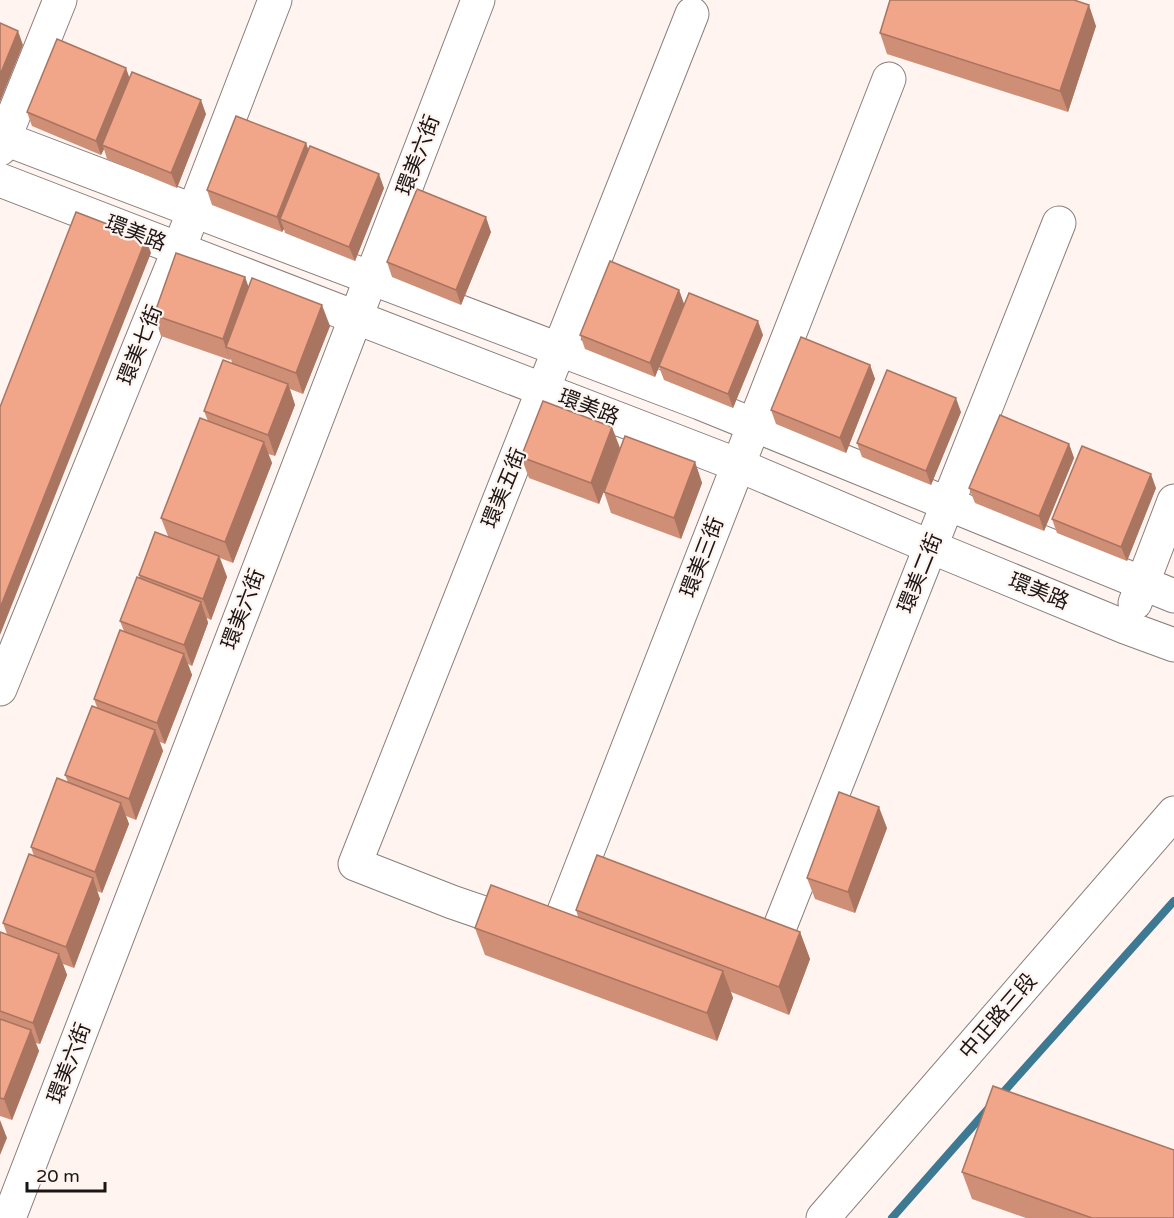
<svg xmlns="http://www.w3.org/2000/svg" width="1174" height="1218" font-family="'Varela Round','Noto Sans TC',sans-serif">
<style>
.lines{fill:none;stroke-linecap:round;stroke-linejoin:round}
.stream{stroke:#3e7993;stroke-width:8}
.minor-casing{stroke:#897f7c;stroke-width:35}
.major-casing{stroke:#897f7c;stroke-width:35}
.minor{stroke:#fff;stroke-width:33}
.major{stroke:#fff;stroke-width:33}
.wall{fill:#cf8e76}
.shaded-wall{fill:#a97460}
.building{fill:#f1a589;stroke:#a97460;stroke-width:1.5}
.labels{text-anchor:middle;stroke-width:4.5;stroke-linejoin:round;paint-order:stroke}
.street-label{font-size:21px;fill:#1a1615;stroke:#fff4f0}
</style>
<rect width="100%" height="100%" fill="#fff4f0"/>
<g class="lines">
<!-- stream -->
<g class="stream">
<polyline points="1000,1096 1174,901"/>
<polyline points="892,1218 988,1109"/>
</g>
<!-- minor casing -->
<g class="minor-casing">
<g id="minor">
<polyline points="692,14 355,864 452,902 554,937 889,79"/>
<polyline points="0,137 700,403 1174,596"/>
<polyline points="0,149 60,0"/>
<polyline points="0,180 738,465 931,547 1125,627 1174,645"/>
<polyline points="1135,603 1174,501"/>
<polyline points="0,689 179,249 275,0"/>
<polyline points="781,924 1059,223"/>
<polyline points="9,1218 478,0"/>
</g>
</g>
<!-- major casing -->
<g class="major-casing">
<polyline id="major" points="823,1218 1174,813"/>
</g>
<!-- minor -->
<use href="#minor" class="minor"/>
<!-- major -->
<use href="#major" class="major"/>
</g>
<!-- wall -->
<g class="wall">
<polygon points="1096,26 1068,112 887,54 880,33"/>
<polygon points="130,78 206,114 177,188 107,159 104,149 101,155 32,126 27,112"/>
<polygon points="306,143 308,149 384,188 355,261 285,233 284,229 282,232 212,205 207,190"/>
<polygon points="491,232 461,305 392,277 387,262"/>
<polygon points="245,277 249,288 330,326 303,394 290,389 295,405 275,456 268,454 272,463 233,563 220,558 227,577 211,620 207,618 208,623 192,666 188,664 192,675 165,744 160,742 163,751 136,820 126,816 129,824 102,893 97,891 100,899 74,968 63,964 67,975 40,1044 35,1043 39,1051 12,1120 0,1116 0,932 7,934 3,923 34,856 31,847 68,782 65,775 97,707 94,699 124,631 120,621 140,579 139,575 168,536 161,518 208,421 204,411 232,363 231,359 230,360 161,336 154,315"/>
<polygon points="679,290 684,304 763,335 733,408 664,380 659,367 655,377 585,349 580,335"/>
<polygon points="870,365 875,379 846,453 776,424 771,410"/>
<polygon points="961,412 931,485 862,457 857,443"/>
<polygon points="1069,444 1074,458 1044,531 975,503 969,488"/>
<polygon points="620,448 599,504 529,478 521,457"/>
<polygon points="695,462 702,483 681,539 611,513 604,492"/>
<polygon points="1156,488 1127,561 1057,533 1052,519"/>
<polygon points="887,828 855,913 815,899 807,878"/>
<polygon points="576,910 800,932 810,959 789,1015 731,992 733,998 717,1041 485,955 475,928 578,917"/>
<polygon points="962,1172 1174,1218 1026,1218 972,1199"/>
</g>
<!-- shaded-wall -->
<g class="shaded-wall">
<polygon points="1089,5 1096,26 1068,112 1060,91"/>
<polygon points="18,31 23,45 0,102 0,75"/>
<polygon points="126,68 131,82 102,145 104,149 101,155 96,141"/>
<polygon points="201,100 206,114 177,188 171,173"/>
<polygon points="306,143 311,158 280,219 284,229 282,232 277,217"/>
<polygon points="379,174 384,188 355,261 349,247"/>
<polygon points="486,217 491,232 461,305 456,290"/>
<polygon points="146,239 151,253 0,635 0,608"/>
<polygon points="245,277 252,298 226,347 230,360 223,339"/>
<polygon points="679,290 684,304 655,377 650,363"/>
<polygon points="322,305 330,326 303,394 296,373"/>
<polygon points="758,321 763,335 733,408 728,394"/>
<polygon points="870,365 875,379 846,453 840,438"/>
<polygon points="288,384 295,405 275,456 268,435"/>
<polygon points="956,398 961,412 931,485 926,471"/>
<polygon points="612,427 620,448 599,504 591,483"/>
<polygon points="264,442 272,463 233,563 225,542"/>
<polygon points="1069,444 1074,458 1044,531 1039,516"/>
<polygon points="695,462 702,483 681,539 674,518"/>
<polygon points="1151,474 1156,488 1127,561 1121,547"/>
<polygon points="219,556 227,577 211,620 203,599"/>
<polygon points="201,602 208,623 192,666 184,645"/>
<polygon points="184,654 192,675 165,744 157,723"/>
<polygon points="155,730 163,751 136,820 129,799"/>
<polygon points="121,803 129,824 102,893 95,872"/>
<polygon points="879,807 887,828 855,913 848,892"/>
<polygon points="93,878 100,899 74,968 66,947"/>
<polygon points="800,932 810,959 789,1015 779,987"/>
<polygon points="59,954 67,975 40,1044 33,1023"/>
<polygon points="723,971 733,998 717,1041 707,1013"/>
<polygon points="31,1030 39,1051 12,1120 4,1099"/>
<polygon points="0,1120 7,1138 0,1155"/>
</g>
<!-- building -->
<g class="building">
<polygon points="890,0 1074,0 1089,5 1060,91 880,33"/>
<polygon points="0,23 18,31 0,75"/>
<polygon points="57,39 126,68 96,141 27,112"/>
<polygon points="132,72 201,100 171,173 102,145"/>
<polygon points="236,116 306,143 277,217 207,190"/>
<polygon points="310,146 379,174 349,247 280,219"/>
<polygon points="417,189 486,217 456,290 387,262"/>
<polygon points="76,212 146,239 0,608 0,407"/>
<polygon points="176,253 245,277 223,339 154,315"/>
<polygon points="610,261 679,290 650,363 580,335"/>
<polygon points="252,278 322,305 296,373 226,347"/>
<polygon points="689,293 758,321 728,394 659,366"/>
<polygon points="801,337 870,365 840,438 771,410"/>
<polygon points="223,360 288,384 268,435 204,411"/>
<polygon points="887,370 956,398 926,471 857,443"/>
<polygon points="543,401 612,427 591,483 521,457"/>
<polygon points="1000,415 1069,444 1039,516 969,488"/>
<polygon points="200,418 264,442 225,542 161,518"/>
<polygon points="625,436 695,462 674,518 604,492"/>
<polygon points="1082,446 1151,474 1121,547 1052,519"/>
<polygon points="155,532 219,556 203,599 139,575"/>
<polygon points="137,577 201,602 184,645 120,621"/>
<polygon points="120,630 184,654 157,723 94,699"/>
<polygon points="92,706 155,730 129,799 65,775"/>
<polygon points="57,778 121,803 95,872 31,847"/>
<polygon points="839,792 879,807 848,892 807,878"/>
<polygon points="29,854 93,878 66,947 3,923"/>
<polygon points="597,855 800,932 779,987 576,910"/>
<polygon points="491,885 723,971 707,1013 475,928"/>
<polygon points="0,932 59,954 33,1023 0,1011"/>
<polygon points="0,1019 31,1030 4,1099 0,1098"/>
<polygon points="993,1086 1174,1150 1174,1218 1092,1218 962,1172"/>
</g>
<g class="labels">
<!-- street labels -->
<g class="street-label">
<text transform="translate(418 155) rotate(-69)" y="7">環美六街</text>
<text transform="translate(136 233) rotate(21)" y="7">環美路</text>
<text transform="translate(140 345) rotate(-68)" y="7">環美七街</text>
<text transform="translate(589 407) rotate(21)" y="7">環美路</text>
<text transform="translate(504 488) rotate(-68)" y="7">環美五街</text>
<text transform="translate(702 557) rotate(-69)" y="7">環美三街</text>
<text transform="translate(920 573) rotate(-68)" y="7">環美二街</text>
<text transform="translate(1039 591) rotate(22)" y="7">環美路</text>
<text transform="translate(243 609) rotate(-69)" y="7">環美六街</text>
<text transform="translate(998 1016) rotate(-49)" y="7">中正路三段</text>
<text transform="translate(69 1063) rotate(-69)" y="7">環美六街</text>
</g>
</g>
<!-- scale -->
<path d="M27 1182v9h78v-9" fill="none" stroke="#1a1615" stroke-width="3"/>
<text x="36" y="1182" font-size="18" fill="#1a1615" stroke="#fff4f0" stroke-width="4.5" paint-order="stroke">20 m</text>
</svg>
